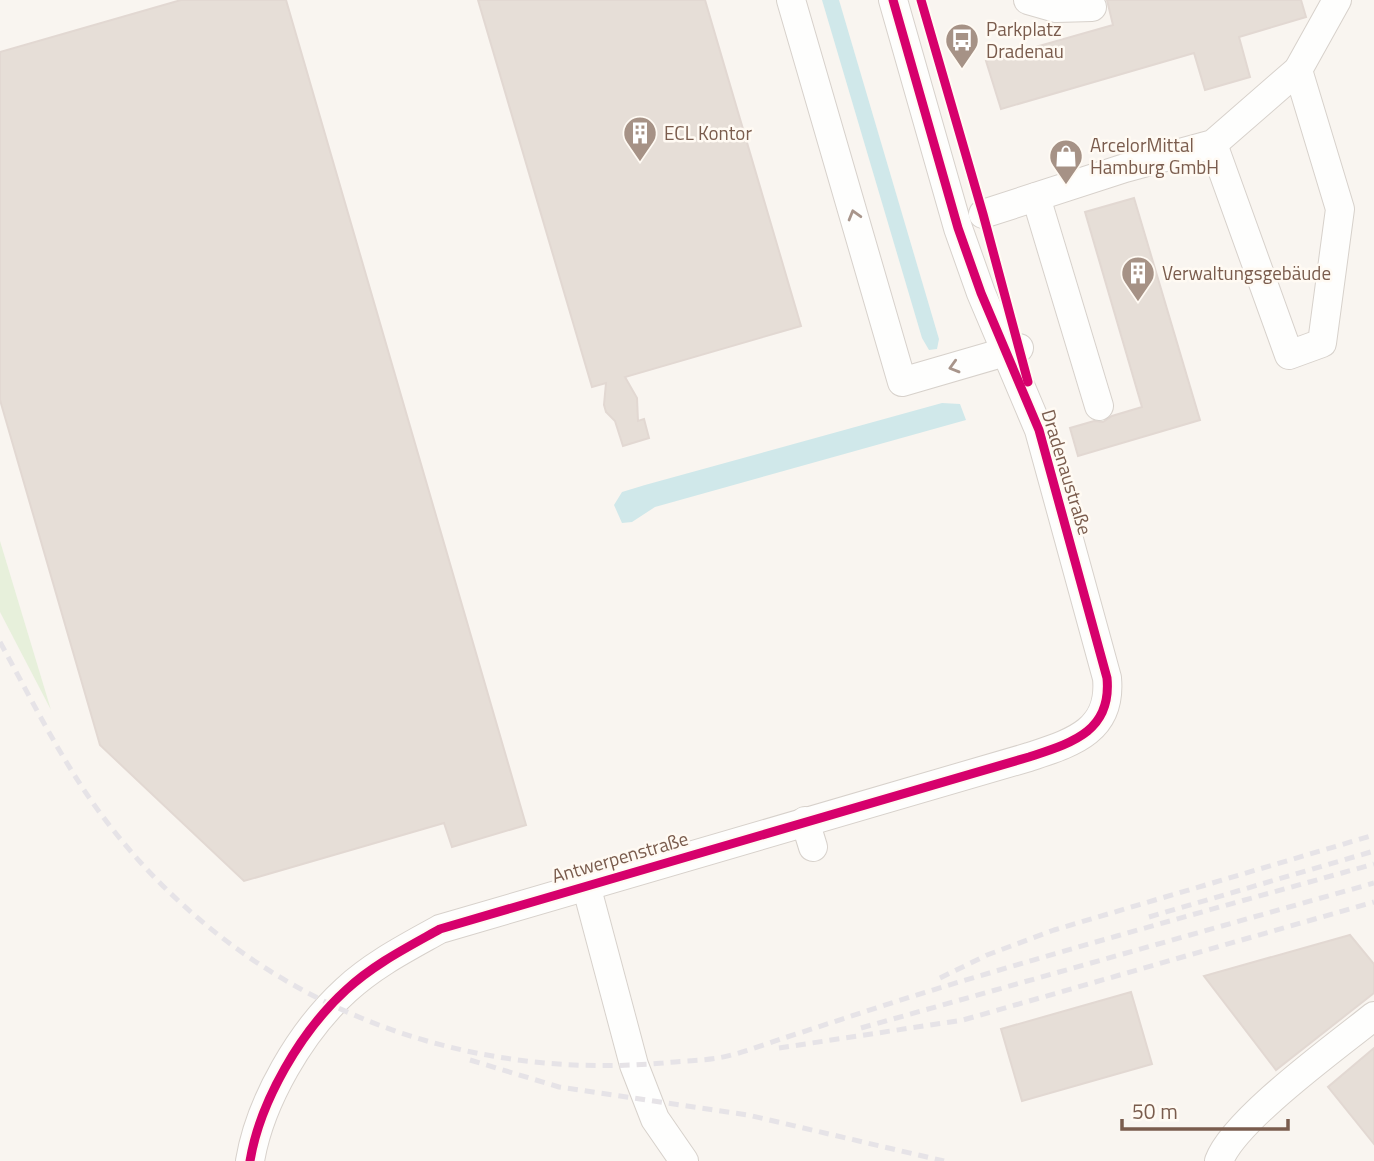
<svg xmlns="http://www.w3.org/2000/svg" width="1374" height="1161" font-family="'Titillium Web',sans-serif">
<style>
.green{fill:#e7f0db}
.water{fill:#d0e8ea}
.building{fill:#e6ded7;stroke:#e2d8d2;stroke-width:2}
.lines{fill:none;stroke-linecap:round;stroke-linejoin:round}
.minor-casing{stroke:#d7d1cb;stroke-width:30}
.minor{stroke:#fefefd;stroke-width:28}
.rail{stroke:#e6e3e7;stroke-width:5;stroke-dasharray:10 7;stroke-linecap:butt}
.cycleway-casing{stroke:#fffaf3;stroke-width:13}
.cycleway{stroke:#d6006c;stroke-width:9}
.oneway{stroke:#a8958b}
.labels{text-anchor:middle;stroke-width:5;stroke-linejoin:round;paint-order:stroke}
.poi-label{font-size:19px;fill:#7a5c4d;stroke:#fffaf3;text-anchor:start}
.street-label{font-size:19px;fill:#7a5c4d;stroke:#fffaf3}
</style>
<rect width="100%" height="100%" fill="#f9f5f0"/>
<!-- green -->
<polygon class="green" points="0,541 51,710 0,612"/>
<!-- water -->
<g class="water">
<polygon points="822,0 839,0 939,339 937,349 929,350 922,338"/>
<polygon points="942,403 960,404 966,420 655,507 632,522 622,523 614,505 622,492 645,485"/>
</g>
<!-- building -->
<g class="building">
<polygon points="181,0 286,0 526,825 452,847 444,823 244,881 100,745 0,400 0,52"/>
<polygon points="478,0 705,0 801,326 625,377 637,398 638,421 644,419 649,438 623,446 615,421 606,412 604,405 606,383 592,387"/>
<polygon points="1107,0 1301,0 1306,17 1239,37 1250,77 1205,90 1194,53 1001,109 986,61 1113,25"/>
<polygon points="1134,198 1200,420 1078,456 1070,428 1094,421 1103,422 1112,416 1142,407 1085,212"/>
<polygon points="1350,935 1374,964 1374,993 1276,1070 1204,976"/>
<polygon points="1131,992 1152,1064 1022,1101 1001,1029"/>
<polygon points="1374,1048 1374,1144 1328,1087"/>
</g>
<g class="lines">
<!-- minor casing -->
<g class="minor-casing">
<g id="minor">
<polyline points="791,0 902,382 1019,348"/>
<polyline points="1028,0 1056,8 1092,7"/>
<polyline points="1213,144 1289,355 1322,343 1340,209 1298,70"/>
<polyline points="1036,197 1099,406"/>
<polyline points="983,214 1125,168 1213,144 1298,70 1337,0"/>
<polyline points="805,821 813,847"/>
<polyline points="586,885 634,1065 655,1119 684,1161"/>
<path d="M250 1161C260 1101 301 1031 346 990 374 964 408 947 440 929L1029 757C1071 743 1112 732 1107 678L1039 430 981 293 958 228 893 0"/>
<path d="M1219 1161C1234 1120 1337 1046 1374 1016"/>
</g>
</g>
<!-- minor -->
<use href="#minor" class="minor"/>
<!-- rail -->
<g class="rail">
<path d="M0 642C34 704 66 770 110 826 243 997 448 1082 663 1063 681 1061 700 1061 718 1058 741 1054 765 1044 787 1037 840 1020 893 1002 946 986 1088 943 1231 904 1374 864"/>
<polyline points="1149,917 1374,851"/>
<polyline points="940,978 987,955 1054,930 1374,835"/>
<polyline points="861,1028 1374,883"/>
<polyline points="779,1048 963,1020 1374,902"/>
<polyline points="470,1060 559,1087 748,1115 944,1161"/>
</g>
<!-- cycleway casing -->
<g class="cycleway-casing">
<g id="cycleway">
<polyline points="921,0 983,214 1028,382"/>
<path d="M250 1161C260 1101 301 1031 346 990 374 964 408 947 440 929L1029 757C1071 743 1112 732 1107 678L1039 430 981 293 958 228 893 0"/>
</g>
</g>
<!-- cycleway -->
<use href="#cycleway" class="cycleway"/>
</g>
<!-- one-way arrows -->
<defs><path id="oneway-chevron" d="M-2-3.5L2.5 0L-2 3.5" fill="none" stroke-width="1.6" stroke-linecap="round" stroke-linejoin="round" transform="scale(1.75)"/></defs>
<g class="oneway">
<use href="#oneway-chevron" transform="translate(854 215) rotate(-106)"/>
<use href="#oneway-chevron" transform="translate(954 367) rotate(164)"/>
</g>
<!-- icons -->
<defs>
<g id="bus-pin" transform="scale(1.75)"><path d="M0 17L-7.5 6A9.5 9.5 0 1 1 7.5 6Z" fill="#a69286" stroke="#fffaf3"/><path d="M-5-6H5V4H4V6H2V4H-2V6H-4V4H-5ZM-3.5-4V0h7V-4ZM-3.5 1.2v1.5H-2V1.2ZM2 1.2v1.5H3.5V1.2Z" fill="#fff"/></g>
<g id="building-pin" transform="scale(1.75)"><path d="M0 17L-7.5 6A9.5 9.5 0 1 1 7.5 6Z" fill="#a69286" stroke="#fffaf3"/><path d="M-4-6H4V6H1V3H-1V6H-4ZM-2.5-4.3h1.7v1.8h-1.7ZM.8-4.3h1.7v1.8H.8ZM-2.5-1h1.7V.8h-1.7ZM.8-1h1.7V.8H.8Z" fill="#fff"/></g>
<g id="shop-pin" transform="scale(1.75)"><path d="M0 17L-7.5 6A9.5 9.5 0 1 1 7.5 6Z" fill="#a69286" stroke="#fffaf3"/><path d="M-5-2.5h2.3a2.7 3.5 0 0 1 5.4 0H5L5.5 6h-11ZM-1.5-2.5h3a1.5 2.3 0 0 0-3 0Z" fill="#fff"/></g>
</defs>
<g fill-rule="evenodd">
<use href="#bus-pin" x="962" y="40"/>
<use href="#building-pin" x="640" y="133"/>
<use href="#shop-pin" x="1066" y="156"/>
<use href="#building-pin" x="1138" y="273"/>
</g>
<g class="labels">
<!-- poi labels -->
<g class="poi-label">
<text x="986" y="36">Parkplatz<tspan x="986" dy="22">Dradenau</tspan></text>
<text x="664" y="140">ECL Kontor</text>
<text x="1090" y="152">ArcelorMittal<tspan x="1090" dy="22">Hamburg GmbH</tspan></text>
<text x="1162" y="280">Verwaltungsgebäude</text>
</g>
<!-- street labels -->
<g class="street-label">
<text transform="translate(1067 472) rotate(73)" y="7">Dradenaustraße</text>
<text transform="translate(620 857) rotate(-16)" y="7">Antwerpenstraße</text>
</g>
</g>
<!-- scale -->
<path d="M1122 1119v10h166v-10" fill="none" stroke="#7a5c4d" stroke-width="3.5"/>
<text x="1132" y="1119" font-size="21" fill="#7a5c4d" stroke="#fffaf3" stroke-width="5" paint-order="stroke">50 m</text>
</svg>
